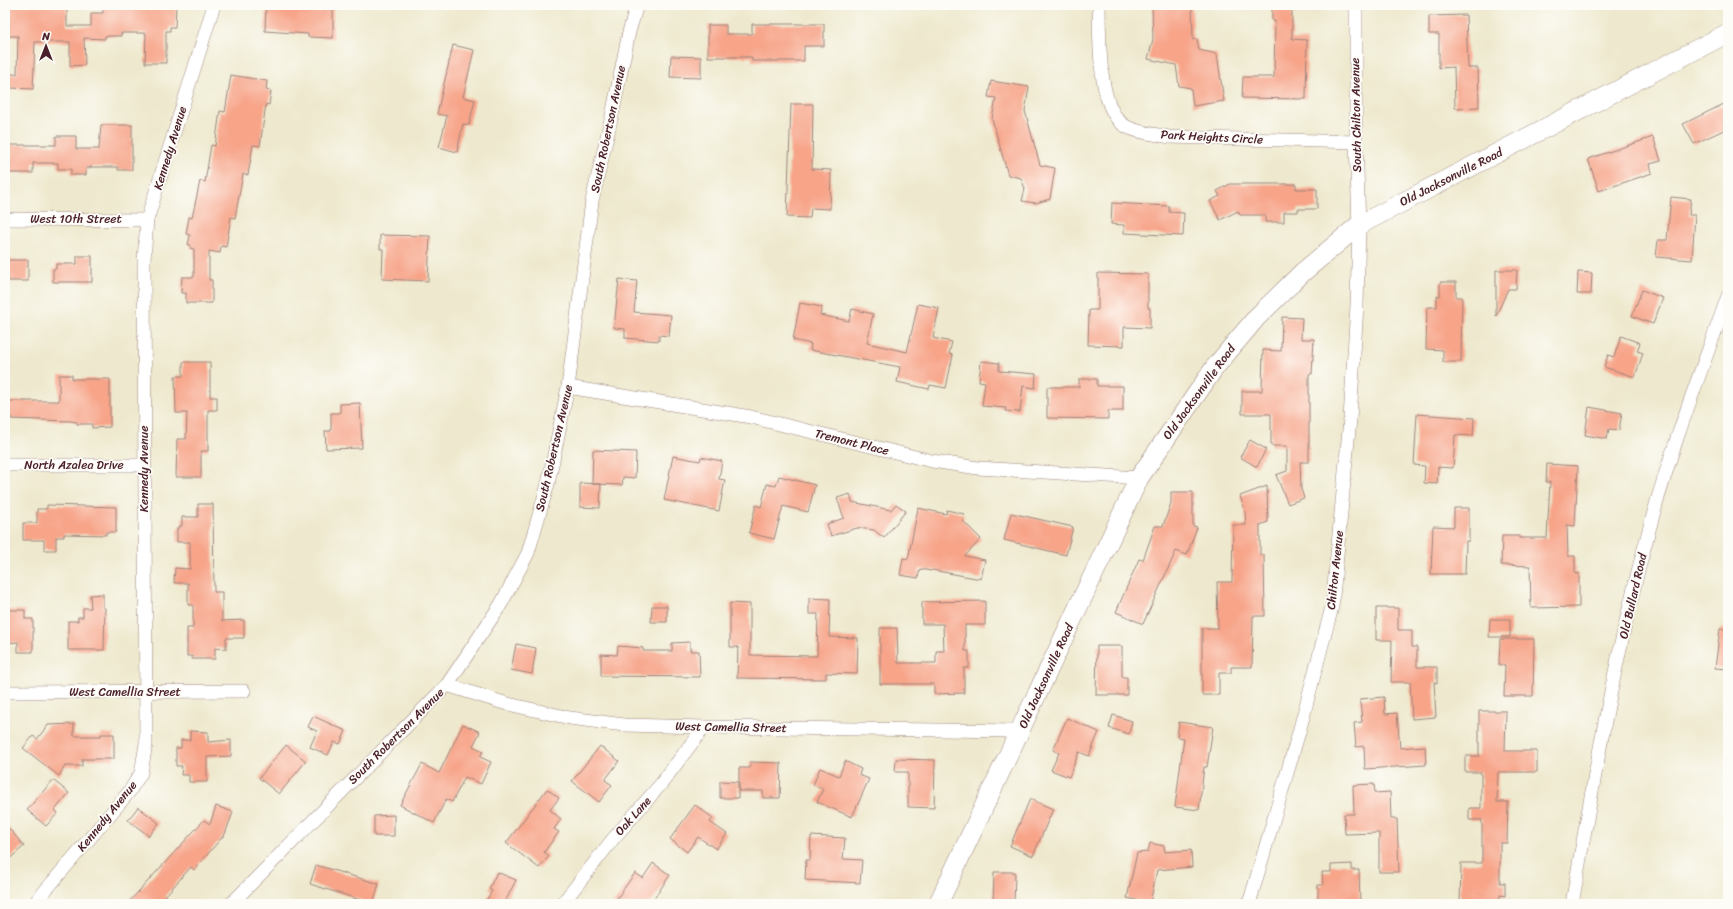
<svg xmlns="http://www.w3.org/2000/svg" width="1733" height="909" font-family="Sriracha,sans-serif">
<style>
.building{fill:#f7a489}
.lines{fill:none;stroke-linecap:round;stroke-linejoin:round}
.street-casing{stroke:#9c847c;stroke-width:14}
.secondary-casing{stroke:#9c847c;stroke-width:20}
.street{stroke:#fff;stroke-width:13}
.secondary{stroke:#fff;stroke-width:19}
.labels{text-anchor:middle;stroke-width:3.5;stroke-linejoin:round;paint-order:stroke}
.street-label{font-size:12px;fill:#4a1f2b;stroke:#fdfcf7}
</style>
<rect width="100%" height="100%" fill="#fdfcf7"/>
<filter id="ink" filterUnits="userSpaceOnUse"><feTurbulence type="fractalNoise" baseFrequency=".025" numOctaves="2"/><feDisplacementMap in="SourceGraphic" scale="8" xChannelSelector="R" yChannelSelector="G"/><feConvolveMatrix kernelMatrix="1 2 1 2 8 2 1 2 1" color-interpolation-filters="sRGB"/></filter>
<filter id="wash" filterUnits="userSpaceOnUse"><feTurbulence type="fractalNoise" baseFrequency=".012" numOctaves="4" result="noise"/><feDisplacementMap in="SourceGraphic" scale="16" xChannelSelector="R" yChannelSelector="G"/><feGaussianBlur stdDeviation="0.9" result="paint"/><feColorMatrix in="noise" values="0 0 0 0 0 0 0 0 0 0 0 0 0 0 0 0 0 1.4 0 .05"/><feComposite in="paint" operator="in"/></filter>
<g filter="url(#wash)">
<rect width="100%" height="100%" fill="#eee9ce"/>
<g id="blocks">
<!-- building -->
<g class="building">
<polygon points="5,5 67,5 67,26 91,26 91,13 103,13 103,7 119,7 119,5 176,5 175,27 170,27 170,31 166,31 166,63 145,63 146,33 121,33 121,36 105,36 105,39 84,38 85,65 70,66 70,42 35,42 33,89 9,88 9,74 17,74 18,36 5,36"/>
<polygon points="266,5 333,5 333,38 308,37 308,34 265,31"/>
<polygon points="1152,5 1192,5 1193,40 1197,39 1199,50 1217,54 1224,101 1193,106 1191,88 1179,86 1176,65 1148,59 1153,39"/>
<polygon points="1272,5 1292,5 1292,39 1307,40 1306,99 1242,98 1243,77 1274,77 1275,21 1272,21"/>
<polygon points="1466,15 1468,68 1478,68 1479,107 1455,108 1454,67 1439,68 1439,34 1429,34 1429,16"/>
<polygon points="752,24 824,24 824,46 804,46 804,61 752,61 752,57 708,57 708,25 726,25 726,34 752,34"/>
<polygon points="453,45 474,50 463,97 475,100 469,125 463,124 457,152 439,147 447,116 437,114"/>
<polygon points="671,56 701,57 701,78 670,77"/>
<polygon points="231,75 267,81 266,90 271,91 269,105 266,104 260,146 253,145 248,175 243,174 235,218 231,217 226,247 221,246 220,253 209,251 209,280 212,280 212,303 186,303 186,293 181,293 182,277 194,277 194,249 190,248 191,245 188,245 190,235 186,234 189,217 192,218 200,181 205,182 211,145 215,146 220,111 225,112"/>
<polygon points="991,81 1029,87 1025,111 1040,165 1055,168 1050,199 1036,203 1022,201 1025,189 1021,178 1008,175 992,119 996,98 988,97"/>
<polygon points="1728,102 1728,128 1694,144 1683,124"/>
<polygon points="791,104 813,104 812,169 831,170 830,209 811,208 810,218 787,217"/>
<polygon points="101,125 132,125 132,170 118,170 118,167 90,167 90,168 86,168 86,175 71,175 71,169 58,169 58,163 33,163 33,173 5,173 5,145 56,145 56,136 76,136 76,149 99,149"/>
<polygon points="1653,137 1661,161 1650,164 1652,173 1599,191 1588,159"/>
<polygon points="1230,184 1296,184 1296,189 1317,189 1317,209 1298,209 1298,212 1284,212 1284,222 1265,222 1265,215 1240,215 1238,211 1220,220 1210,201 1220,196 1217,191"/>
<polygon points="1671,197 1691,199 1689,215 1695,215 1692,260 1656,257 1658,240 1667,240"/>
<polygon points="1112,203 1169,206 1169,212 1184,213 1183,236 1124,233 1124,225 1111,224"/>
<polygon points="380,235 430,236 428,281 382,279 383,249 380,249"/>
<polygon points="77,256 92,256 92,282 53,282 53,269 56,269 56,264 77,264"/>
<rect x="5" y="260" width="23" height="21"/>
<polygon points="1496,270 1517,270 1516,289 1508,289 1496,316"/>
<polygon points="1578,272 1592,273 1591,294 1577,294"/>
<polygon points="1098,273 1148,274 1148,308 1150,308 1150,328 1124,327 1124,346 1088,345 1089,310 1098,310"/>
<polygon points="619,279 637,281 634,312 671,315 669,336 659,335 659,341 625,338 625,329 614,328"/>
<polygon points="1440,282 1456,282 1456,297 1462,297 1461,362 1443,362 1443,350 1426,349 1427,307 1437,307 1437,296 1440,296"/>
<polygon points="1642,290 1663,298 1653,324 1632,316"/>
<polygon points="800,303 822,307 820,315 849,321 852,309 873,314 867,343 907,352 918,304 939,308 933,338 952,342 949,354 953,355 946,388 930,385 929,389 897,382 900,367 810,350 811,344 793,340"/>
<polygon points="1282,317 1302,318 1301,339 1314,339 1312,374 1309,374 1309,462 1300,462 1301,489 1304,498 1288,504 1276,475 1287,471 1287,446 1271,446 1271,414 1242,414 1242,391 1262,391 1263,350 1281,351"/>
<polygon points="1621,336 1640,343 1637,351 1643,353 1635,377 1604,367 1608,355 1614,357"/>
<polygon points="981,361 999,363 999,371 1036,374 1035,388 1023,386 1020,412 1005,411 1006,408 982,406 985,382 979,381"/>
<polygon points="183,362 210,362 210,397 217,397 217,410 208,410 208,451 201,451 201,477 176,477 177,439 186,439 187,413 176,413 175,376 183,376"/>
<polygon points="59,375 72,375 72,379 110,379 110,427 92,428 92,424 77,424 77,422 70,421 11,419 11,416 5,416 5,401 59,401"/>
<polygon points="1079,379 1097,379 1097,386 1123,386 1123,411 1108,411 1108,419 1047,418 1047,387 1079,387"/>
<polygon points="360,403 362,448 326,449 325,431 331,431 331,413 340,413 340,404"/>
<polygon points="1589,407 1622,413 1619,430 1609,429 1607,439 1585,435"/>
<polygon points="1417,414 1474,418 1473,436 1455,435 1453,468 1438,467 1437,484 1424,483 1425,466 1414,465"/>
<polygon points="1250,440 1266,449 1257,467 1240,457"/>
<polygon points="593,450 636,452 635,478 623,477 622,485 592,484"/>
<polygon points="673,456 700,461 701,457 722,461 719,479 725,480 719,511 664,500"/>
<polygon points="1547,464 1578,466 1575,526 1567,525 1568,556 1575,556 1575,574 1579,573 1579,607 1531,608 1530,566 1501,565 1502,536 1520,536 1520,538 1547,538 1550,482 1546,482"/>
<polygon points="779,476 815,485 808,512 783,506 774,539 749,533 756,505 761,507 767,484 776,486"/>
<polygon points="580,483 601,484 600,508 580,507"/>
<polygon points="1267,486 1268,522 1260,525 1260,555 1264,555 1265,616 1253,616 1252,667 1231,667 1231,673 1219,673 1219,695 1202,695 1202,628 1218,628 1217,582 1232,582 1233,525 1246,525 1245,511 1240,496"/>
<polygon points="1171,492 1193,492 1193,526 1197,527 1187,555 1176,551 1143,624 1116,612 1139,559 1143,560 1155,526 1163,526 1171,503"/>
<polygon points="850,494 852,502 891,510 896,504 906,511 884,538 874,530 857,528 831,536 827,524 844,518 837,498"/>
<polygon points="198,504 213,504 214,592 222,592 222,621 244,620 244,638 226,638 226,649 215,648 215,659 192,659 192,656 187,656 187,628 193,628 193,605 188,605 188,583 174,583 175,568 190,569 190,542 177,542 177,528 179,528 179,526 182,526 182,517 198,517"/>
<polygon points="47,505 116,507 116,532 106,532 106,535 64,534 64,537 56,537 56,550 44,550 44,540 23,540 23,523 37,523 37,509 47,509"/>
<polygon points="918,508 946,514 947,510 964,514 963,521 981,539 965,556 985,560 981,579 932,570 931,571 920,569 918,578 900,575 903,558 908,559"/>
<polygon points="1454,508 1469,508 1469,541 1466,541 1465,574 1431,574 1433,526 1454,527"/>
<polygon points="1011,513 1073,527 1066,555 1004,540"/>
<polygon points="103,594 103,608 105,608 104,650 68,650 68,621 78,621 78,617 83,617 83,608 91,608 90,595"/>
<polygon points="809,598 830,599 829,637 858,638 857,674 826,673 826,679 737,678 738,647 730,647 730,603 750,604 750,655 817,656 818,614 809,614"/>
<polygon points="985,601 985,625 965,625 965,651 969,651 969,668 964,668 964,693 934,694 934,684 880,684 880,628 897,628 898,663 936,663 936,651 944,651 943,624 922,624 922,602"/>
<polygon points="652,606 667,606 667,622 651,622"/>
<polygon points="1376,608 1398,608 1398,630 1412,630 1412,647 1417,647 1417,667 1437,667 1437,683 1434,682 1436,717 1412,719 1410,682 1391,682 1392,640 1376,640"/>
<polygon points="6,610 25,610 25,619 33,619 33,652 18,652 18,642 5,643"/>
<polygon points="1490,619 1510,619 1510,637 1489,637"/>
<polygon points="1720,629 1728,629 1728,669 1715,668"/>
<polygon points="1500,639 1534,639 1533,696 1504,696 1505,665 1499,665"/>
<polygon points="690,642 690,651 699,651 700,677 601,676 601,654 617,655 618,646 643,648 643,651 672,651 672,643"/>
<polygon points="516,644 536,648 532,674 511,670"/>
<polygon points="1097,646 1122,646 1122,677 1127,677 1127,695 1096,695"/>
<polygon points="1384,697 1385,714 1397,713 1400,748 1425,746 1426,765 1365,769 1364,746 1356,747 1354,723 1362,722 1360,699"/>
<polygon points="1479,711 1506,711 1505,751 1537,751 1537,772 1498,772 1497,802 1508,802 1507,843 1500,843 1500,883 1505,883 1505,896 1500,895 1500,904 1460,903 1461,863 1482,863 1482,820 1469,820 1469,808 1481,808 1481,772 1465,772 1465,756 1479,756"/>
<polygon points="1113,715 1132,721 1129,734 1109,728"/>
<polygon points="313,716 346,731 340,744 334,742 328,755 310,747 317,731 308,727"/>
<polygon points="1067,718 1099,732 1089,756 1079,752 1069,777 1051,770 1059,753 1053,750"/>
<polygon points="1179,722 1213,727 1207,767 1204,767 1199,810 1175,807 1184,738 1177,737"/>
<polygon points="74,724 74,736 101,736 101,734 114,734 114,759 82,759 82,766 65,766 59,776 23,748 33,736 37,739 48,725"/>
<polygon points="463,724 480,732 473,746 483,751 480,757 491,762 481,784 465,777 452,802 446,799 434,823 400,805 422,764 439,773"/>
<polygon points="190,731 208,732 208,742 231,740 231,756 207,757 207,782 189,782 189,775 181,775 182,766 176,766 176,748 181,748 181,740 190,740"/>
<polygon points="286,745 306,761 279,794 259,778"/>
<polygon points="600,746 619,761 605,780 612,785 599,802 572,781"/>
<polygon points="896,759 935,760 934,808 908,807 908,772 895,772"/>
<polygon points="845,761 861,769 859,775 869,779 852,817 817,802 823,789 813,785 820,768 839,776"/>
<polygon points="750,762 781,763 780,798 763,798 763,791 739,791 739,768 750,768"/>
<polygon points="53,780 69,793 55,810 58,813 46,826 27,810"/>
<polygon points="720,781 738,782 738,798 720,798"/>
<polygon points="1374,784 1375,793 1390,792 1391,819 1397,819 1399,872 1379,872 1379,833 1345,834 1344,814 1354,814 1353,785"/>
<polygon points="547,789 559,798 550,810 561,819 554,829 559,832 544,852 549,856 539,868 506,843"/>
<polygon points="1030,799 1053,809 1033,856 1010,846"/>
<polygon points="695,805 713,818 710,822 727,834 716,849 698,837 687,852 670,839"/>
<polygon points="216,806 233,812 225,834 194,870 191,867 165,896 173,904 127,904 204,820 210,824"/>
<polygon points="138,807 159,823 149,836 128,820"/>
<polygon points="394,815 394,836 374,836 374,816"/>
<polygon points="5,824 24,846 5,863"/>
<polygon points="811,836 845,838 843,859 862,860 860,883 805,880 806,860 810,860"/>
<polygon points="1150,843 1164,846 1165,852 1191,850 1192,867 1157,870 1150,903 1127,898 1137,853 1148,852"/>
<polygon points="653,863 670,875 653,900 648,904 613,904 635,873 643,878"/>
<polygon points="1352,864 1352,870 1359,870 1360,902 1354,902 1354,904 1324,904 1324,901 1318,901 1318,885 1323,885 1322,872 1331,872 1331,865"/>
<polygon points="316,865 379,884 373,904 310,884"/>
<polygon points="497,872 516,880 504,904 484,904 492,891 489,889"/>
<polygon points="994,872 1015,872 1014,904 993,904"/>
</g>
</g>
</g>
<g filter="url(#ink)">
<use href="#blocks" fill-opacity="0" stroke="#9c847c" stroke-width="1"/>
<g class="lines">
<!-- street casing -->
<g class="street-casing">
<g id="street">
<path d="M1099 5C1100 35 1096 111 1127 127 1139 133 1155 134 1169 137L1356 142"/>
<polyline points="5,219 147,220"/>
<polyline points="568,387 751,417 932,461 978,468 1139,478"/>
<polyline points="5,465 144,465"/>
<polyline points="447,685 504,703 570,718 624,725 704,727 1020,731"/>
<polyline points="5,692 244,691"/>
<polyline points="34,904 129,792 141,773 146,744 144,260 147,220 214,5"/>
<polyline points="231,904 447,685 501,604 528,553 548,484 568,387 592,201 613,111 629,32 637,5"/>
<polyline points="562,904 613,839 661,784 704,727"/>
<polyline points="1249,904 1299,732 1332,607 1350,419 1357,305 1359,225 1356,142 1356,5"/>
<path d="M1572 904C1594 779 1615 653 1649 530 1670 451 1700 374 1728 296"/>
</g>
</g>
<!-- secondary casing -->
<g class="secondary-casing">
<polyline id="secondary" points="938,904 1139,478 1215,367 1257,317 1303,272 1359,225 1728,33"/>
</g>
<!-- street -->
<use href="#street" class="street"/>
<!-- secondary -->
<use href="#secondary" class="secondary"/>
</g>
</g>
<g class="labels">
<!-- street labels -->
<g class="street-label">
<text transform="translate(1356 115) rotate(-91)" y="4">South Chilton Avenue</text>
<text transform="translate(608 129) rotate(-78)" y="4">South Robertson Avenue</text>
<text transform="translate(1212 137) rotate(3)" y="4">Park Heights Circle</text>
<text transform="translate(170 148) rotate(-73)" y="4">Kennedy Avenue</text>
<text transform="translate(1451 177) rotate(-27)" y="4">Old Jacksonville Road</text>
<text x="76" y="223">West 10th Street</text>
<text transform="translate(1199 392) rotate(-54)" y="4">Old Jacksonville Road</text>
<text transform="translate(852 442) rotate(14)" y="4">Tremont Place</text>
<text transform="translate(554 448) rotate(-77)" y="4">South Robertson Avenue</text>
<text x="74" y="469">North Azalea Drive</text>
<text transform="translate(144 469) rotate(-90)" y="4">Kennedy Avenue</text>
<text transform="translate(1335 570) rotate(-84)" y="4">Chilton Avenue</text>
<text transform="translate(1633 596) rotate(-77)" y="4">Old Bullard Road</text>
<text transform="translate(1046 676) rotate(-65)" y="4">Old Jacksonville Road</text>
<text x="125" y="696">West Camellia Street</text>
<text transform="translate(731 727) rotate(1)" y="4">West Camellia Street</text>
<text transform="translate(396 736) rotate(-45)" y="4">South Robertson Avenue</text>
<text transform="translate(107 816) rotate(-51)" y="4">Kennedy Avenue</text>
<text transform="translate(633 816) rotate(-48)" y="4">Oak Lane</text>
</g>
</g>
<!-- margin -->
<rect width="1733" height="909" fill="none" stroke="#fdfcf7" stroke-width="20"/>
<!-- north arrow -->
<g transform="translate(46 46)" stroke="#fdfcf7" stroke-width="3" paint-order="stroke">
<path d="M0-3L7 15L0 10L-7 15Z" fill="#4a1f2b"/>
<text y="-6" font-size="11" font-weight="bold" text-anchor="middle" fill="#4a1f2b">N</text>
</g>
</svg>
